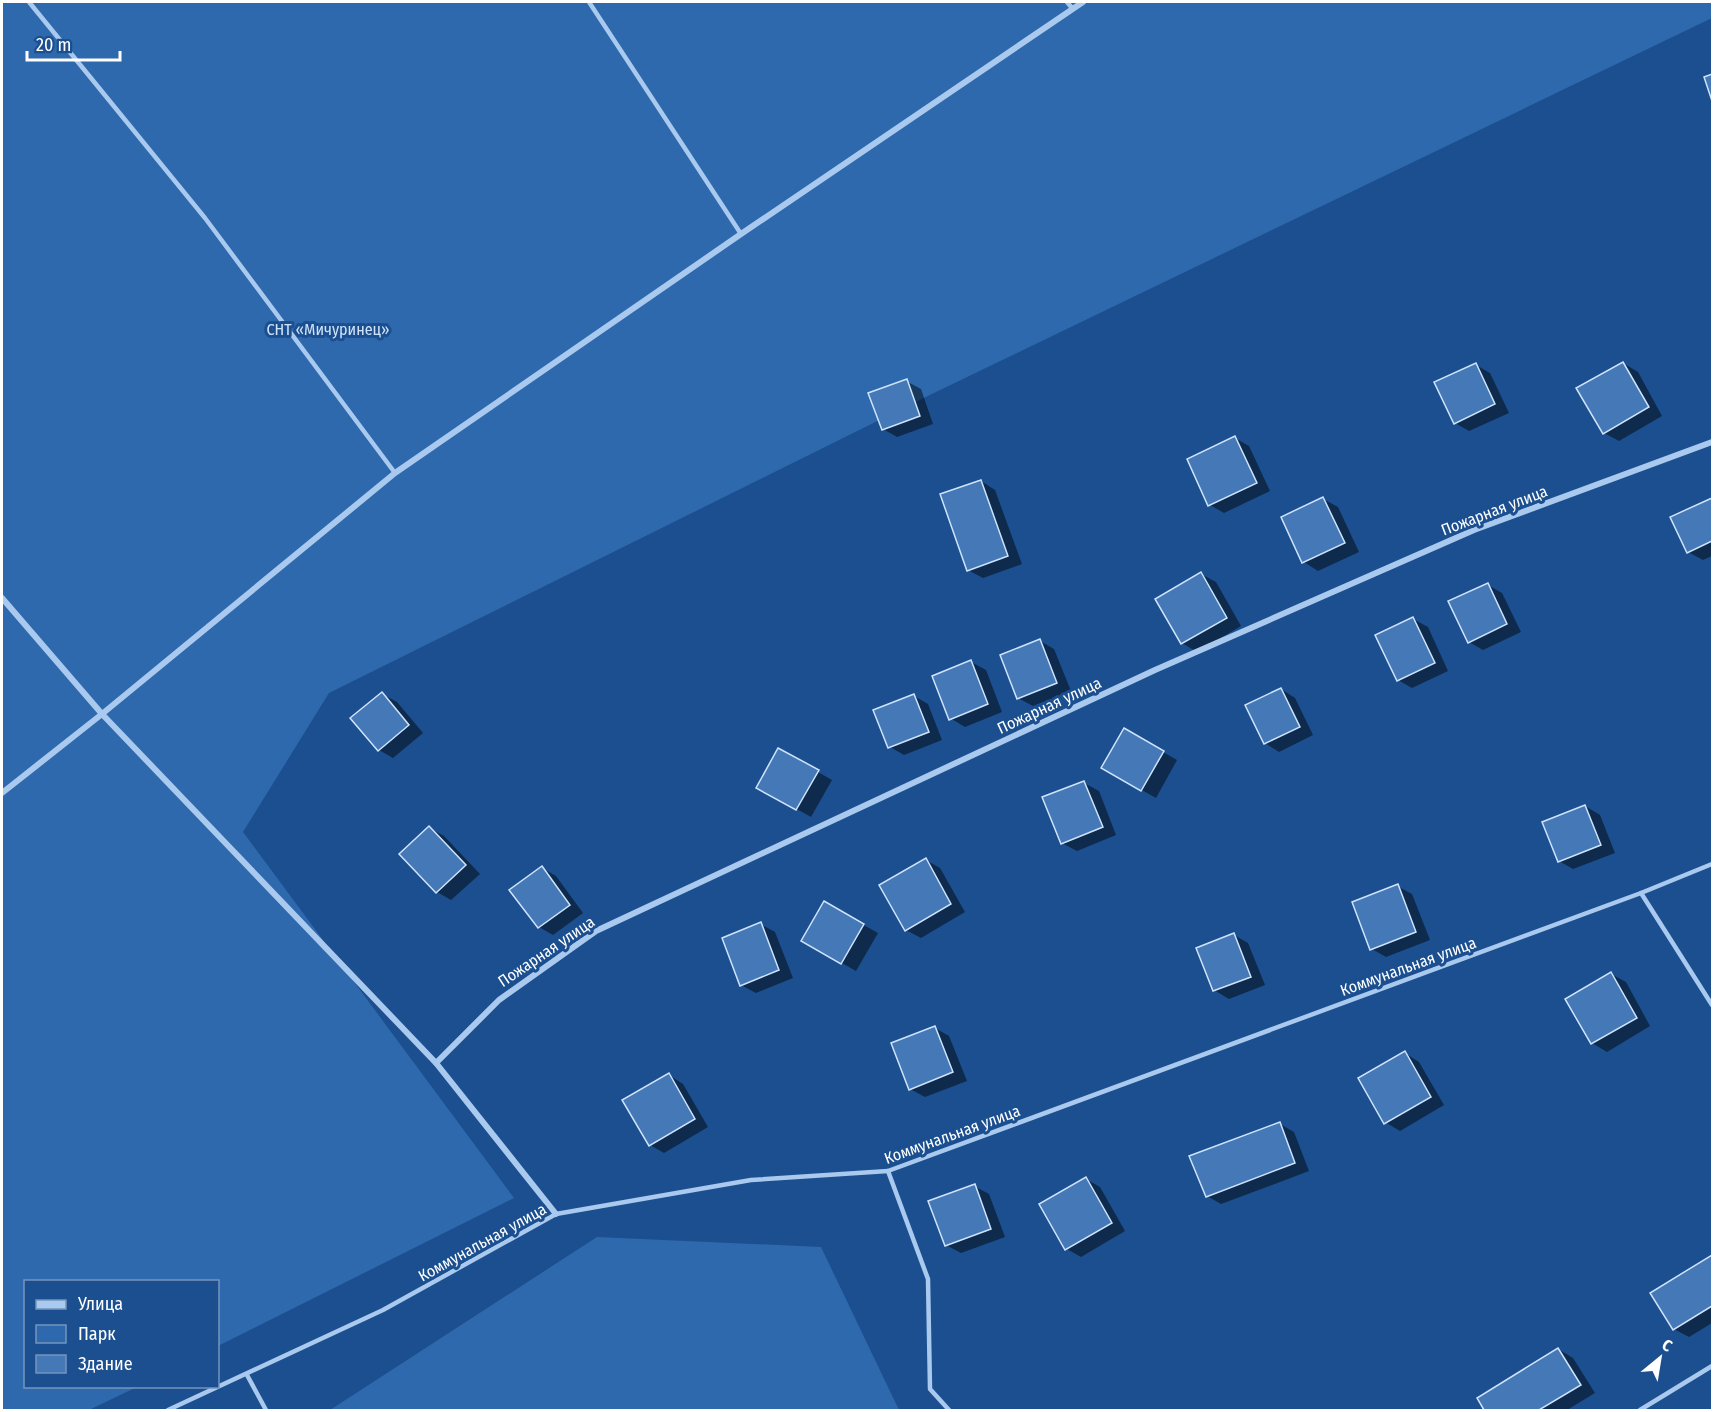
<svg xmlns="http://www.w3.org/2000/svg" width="1714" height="1412" font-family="'Fira Sans Condensed',sans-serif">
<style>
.green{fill:#2e69ad}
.shadow{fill:#0007}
.building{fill:#4478b7;stroke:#cfe3fa;stroke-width:1.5}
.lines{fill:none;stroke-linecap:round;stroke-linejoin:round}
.lane{stroke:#a9c9ee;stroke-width:4.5}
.street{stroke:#a9c9ee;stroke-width:6}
.labels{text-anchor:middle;stroke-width:6;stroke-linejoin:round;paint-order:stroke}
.park-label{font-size:16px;fill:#cfe3fa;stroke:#1b4f8f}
.street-label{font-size:16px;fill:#fff;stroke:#1b4f8f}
</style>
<rect width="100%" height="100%" fill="#1b4f8f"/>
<!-- green -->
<g class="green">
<polygon points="2,2 1712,2 1712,18 936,392 329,693 243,832 514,1198 218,1346 218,1282 26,1282 26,1386 137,1387 89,1410 2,1410"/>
<polygon points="597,1237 821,1247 899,1410 330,1410"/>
</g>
<!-- shadow -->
<g class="shadow">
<polygon points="1623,363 1638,372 1662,416 1619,441 1604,433"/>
<polygon points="1476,365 1490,373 1509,413 1469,431 1455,423"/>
<polygon points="906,381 921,389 933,424 897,437 883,429"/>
<polygon points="1235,438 1249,446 1270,491 1224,513 1210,505"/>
<polygon points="981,481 995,490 1022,564 983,578 968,570"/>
<polygon points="1323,499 1338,507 1359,552 1318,571 1304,562 1283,518"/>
<polygon points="1712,500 1712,556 1703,560 1688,552"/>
<polygon points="1201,574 1216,582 1241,626 1197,652 1182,643"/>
<polygon points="1488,585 1502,593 1521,632 1483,650 1469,642"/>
<polygon points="1413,619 1428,627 1448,671 1412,688 1398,680"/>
<polygon points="1040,641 1054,649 1071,691 1033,706 1018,698"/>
<polygon points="971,662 986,670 1002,712 965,727 950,718"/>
<polygon points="1281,689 1295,698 1313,735 1279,752 1265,743"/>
<polygon points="382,694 397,702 423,733 393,758 379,750"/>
<polygon points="914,696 928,704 942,740 904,755 890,747"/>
<polygon points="1124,730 1177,760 1156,798 1103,768"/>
<polygon points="779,750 832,780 811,817 758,787"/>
<polygon points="1084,783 1099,791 1116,835 1077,851 1062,843"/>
<polygon points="1585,806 1600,815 1615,853 1573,869 1559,861"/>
<polygon points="429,828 444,836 480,874 451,900 437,892 401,854"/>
<polygon points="926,860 940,868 965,912 921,938 906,930"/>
<polygon points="542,868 556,876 583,913 553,935 539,927"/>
<polygon points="1397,886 1412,894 1430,940 1386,957 1372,949"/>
<polygon points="824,903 878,933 856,971 803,941"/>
<polygon points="760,924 775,932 793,978 756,993 741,985"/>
<polygon points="1234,935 1248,943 1265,985 1229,999 1214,990"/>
<polygon points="1611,974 1626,982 1650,1026 1607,1052 1592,1043 1567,999"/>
<polygon points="935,1028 949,1036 967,1081 925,1097 910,1089"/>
<polygon points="1405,1053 1419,1062 1444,1105 1400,1131 1385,1122"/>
<polygon points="669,1075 683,1084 708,1127 664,1153 650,1145"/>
<polygon points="1280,1124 1294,1132 1309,1171 1221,1204 1207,1196"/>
<polygon points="1086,1179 1100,1187 1125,1231 1081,1257 1067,1249"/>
<polygon points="974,1186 989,1194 1005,1237 961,1253 946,1245"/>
<polygon points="1712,1257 1712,1323 1689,1337 1674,1329 1652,1294"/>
<polygon points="1558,1349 1573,1358 1595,1393 1567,1410 1486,1410 1479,1398"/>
</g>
<!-- building -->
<g class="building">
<polygon points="1712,74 1712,101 1704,77"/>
<polygon points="1623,362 1649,407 1603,434 1576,388"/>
<polygon points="1476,363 1495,404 1454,424 1434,382"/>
<polygon points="907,379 920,416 882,430 868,393"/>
<polygon points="1235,436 1257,483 1208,506 1187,459"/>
<polygon points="981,480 1008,556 967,571 940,494"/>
<polygon points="1323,497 1345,543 1302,563 1281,517"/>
<polygon points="1712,498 1712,541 1687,553 1670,517"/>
<polygon points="1201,572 1227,618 1181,644 1155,599"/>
<polygon points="1488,583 1507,624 1468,643 1448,601"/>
<polygon points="1413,617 1435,663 1397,681 1375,635"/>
<polygon points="1040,639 1057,683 1017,699 1000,655"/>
<polygon points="971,660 988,704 949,720 932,676"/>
<polygon points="1281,688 1300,727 1264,744 1245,705"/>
<polygon points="382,692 409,725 378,751 350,718"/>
<polygon points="914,694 929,732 888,748 873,710"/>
<polygon points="1124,728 1164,751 1141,791 1101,768"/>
<polygon points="778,748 819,770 796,810 756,788"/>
<polygon points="1084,781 1103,827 1061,844 1042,797"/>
<polygon points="1585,805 1601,845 1558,862 1542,822"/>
<polygon points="429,826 466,865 436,893 399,854"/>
<polygon points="926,858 951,904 905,931 879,885"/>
<polygon points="542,866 570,905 538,928 509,890"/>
<polygon points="1398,884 1416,932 1370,950 1352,902"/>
<polygon points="824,901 864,924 841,964 801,941"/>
<polygon points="761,922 779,970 740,986 722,938"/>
<polygon points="1234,933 1251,977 1213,991 1196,948"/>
<polygon points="1611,972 1637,1018 1591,1044 1565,999"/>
<polygon points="935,1026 953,1072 909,1090 891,1043"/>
<polygon points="1405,1051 1431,1097 1384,1124 1358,1078"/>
<polygon points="669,1073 695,1119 649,1146 622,1100"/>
<polygon points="1280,1122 1295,1163 1206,1197 1189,1156"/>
<polygon points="1086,1177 1112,1223 1065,1250 1039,1204"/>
<polygon points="975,1184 991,1229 945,1246 928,1201"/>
<polygon points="1712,1255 1712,1306 1673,1330 1650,1293"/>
<polygon points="1558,1348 1581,1385 1539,1410 1484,1410 1477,1398"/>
</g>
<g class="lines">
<!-- lane -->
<g class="lane">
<polyline points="29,2 205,218 395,473"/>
<polyline points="589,2 741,234"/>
<polyline points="1067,2 1072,8"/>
<polyline points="1641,893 1712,1005"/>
<polyline points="888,1171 928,1279 930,1389 949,1410"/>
<polyline points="247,1375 266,1410"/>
<polyline points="168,1410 383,1310 556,1214 751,1180 888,1171 1641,893 1712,864"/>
<polyline points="1640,1410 1712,1366"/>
</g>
<!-- street -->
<g class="street">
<polyline points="2,598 102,714 436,1063 556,1214"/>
<polyline points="2,793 102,714 395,473 741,234 1083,2"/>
<polyline points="436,1063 499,1000 596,931 1155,670 1474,530 1712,442"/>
</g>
</g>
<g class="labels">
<!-- park labels -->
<g class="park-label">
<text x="328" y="335">СНТ «Мичуринец»</text>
</g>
<!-- street labels -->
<g class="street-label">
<text transform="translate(1494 510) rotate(-21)" y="6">Пожарная улица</text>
<text transform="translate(1049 705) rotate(-25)" y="6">Пожарная улица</text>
<text transform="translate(546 951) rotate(-34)" y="6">Пожарная улица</text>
<text transform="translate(1408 966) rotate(-20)" y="6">Коммунальная улица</text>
<text transform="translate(952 1134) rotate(-20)" y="6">Коммунальная улица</text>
<text transform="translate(482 1242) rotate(-29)" y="6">Коммунальная улица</text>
</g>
</g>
<!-- border -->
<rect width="1714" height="1412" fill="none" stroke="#ffffff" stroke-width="6"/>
<!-- legend -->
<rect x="24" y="1280" width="195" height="108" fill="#1b4f8f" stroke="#7695bc" stroke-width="1.5"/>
<rect x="36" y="1300" width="30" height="9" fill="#a9c9ee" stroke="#7695bc" stroke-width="1.5"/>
<text x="78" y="1310" font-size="18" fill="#ffffff">Улица</text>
<rect x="36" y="1325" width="30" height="18" fill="#2e69ad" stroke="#7695bc" stroke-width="1.5"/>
<text x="78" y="1340" font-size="18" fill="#ffffff">Парк</text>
<rect x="36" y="1355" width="30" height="18" fill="#4478b7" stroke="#7695bc" stroke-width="1.5"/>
<text x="78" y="1370" font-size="18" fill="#ffffff">Здание</text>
<!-- north arrow -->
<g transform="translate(1660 1358) rotate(30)" stroke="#1b4f8f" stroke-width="4.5" paint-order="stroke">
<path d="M0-4.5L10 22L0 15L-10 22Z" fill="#ffffff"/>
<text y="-9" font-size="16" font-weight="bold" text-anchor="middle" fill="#ffffff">С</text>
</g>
<!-- scale -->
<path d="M27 51v9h93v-9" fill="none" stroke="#ffffff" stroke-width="3"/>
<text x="36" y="51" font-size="18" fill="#ffffff" stroke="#1b4f8f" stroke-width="4.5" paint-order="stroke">20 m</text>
</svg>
